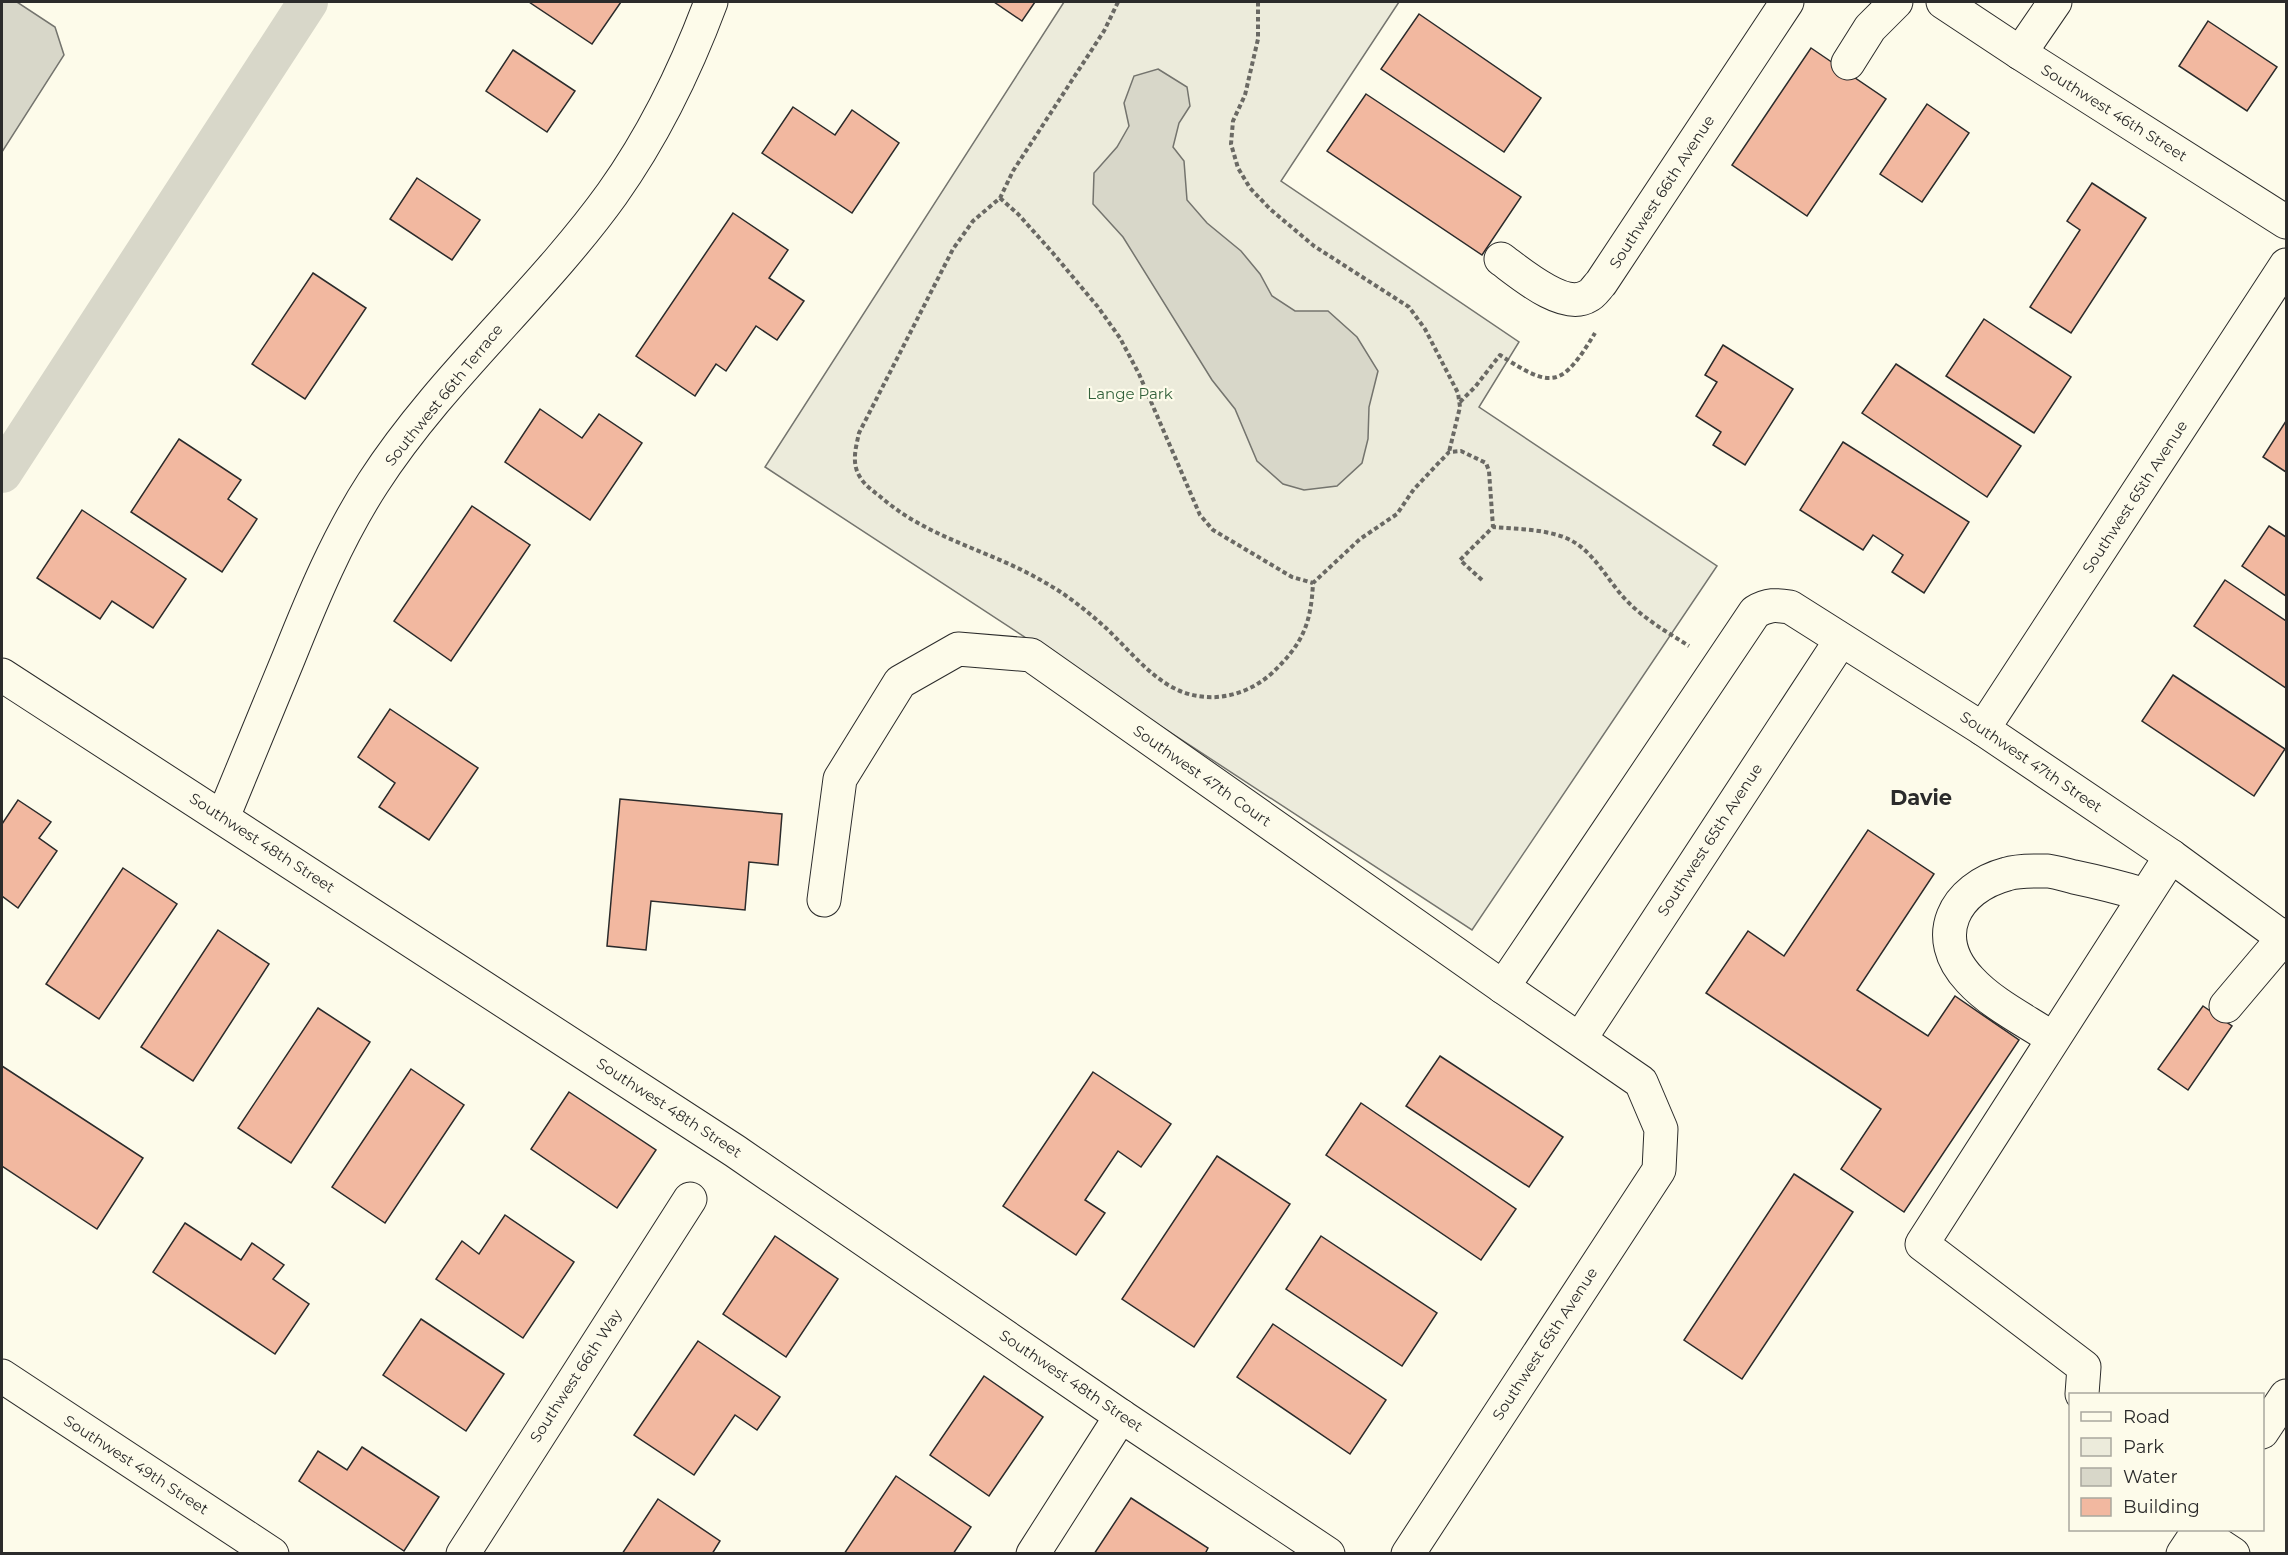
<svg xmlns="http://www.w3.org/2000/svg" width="2288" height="1555" font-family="Montserrat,sans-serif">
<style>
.green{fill:#ecebdb;stroke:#74746e;stroke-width:1.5}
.water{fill:#d8d7c9;stroke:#74746e;stroke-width:1.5}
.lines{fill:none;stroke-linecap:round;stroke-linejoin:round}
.canal{stroke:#d8d7c9;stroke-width:40}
.building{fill:#f2b8a0;stroke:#2b2b2b;stroke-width:1.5}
.minor-casing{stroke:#2b2b2b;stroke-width:35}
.major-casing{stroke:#2b2b2b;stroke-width:35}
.path{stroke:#6a6964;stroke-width:4;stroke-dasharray:4.5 3;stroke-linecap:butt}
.minor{stroke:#fdfbea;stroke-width:33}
.major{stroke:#fdfbea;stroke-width:33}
.labels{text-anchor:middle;stroke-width:4.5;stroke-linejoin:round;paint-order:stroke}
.street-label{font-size:15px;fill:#2b2b2b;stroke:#fdfbea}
.park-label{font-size:15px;fill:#34623c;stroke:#fdfbea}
.district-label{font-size:21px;font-weight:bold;fill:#2b2b2b;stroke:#fdfbea}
</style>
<rect width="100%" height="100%" fill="#fdfbea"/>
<!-- green -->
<polygon class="green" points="1064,2 1399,2 1281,181 1519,342 1479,407 1717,566 1472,930 765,467"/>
<!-- water -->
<g class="water">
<polygon points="2,2 17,2 55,27 64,55 2,152"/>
<polygon points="1158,69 1187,87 1190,106 1179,123 1173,147 1184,161 1187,200 1207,223 1241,251 1260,274 1272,296 1295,311 1328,311 1357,337 1378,371 1369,407 1368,439 1362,463 1337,486 1304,490 1283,484 1257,461 1235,409 1212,380 1123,237 1093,204 1094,173 1117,147 1129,126 1124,103 1134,76"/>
</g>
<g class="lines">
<!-- canal -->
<polyline class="canal" points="2,473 308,2"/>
</g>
<!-- building -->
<g class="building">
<polygon points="529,2 621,2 592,44"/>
<polygon points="994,2 1035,2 1022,21"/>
<polygon points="1419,14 1541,98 1504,152 1381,69"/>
<polygon points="2208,21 2277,67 2247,111 2179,66"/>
<polygon points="1811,48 1886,99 1807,216 1732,165"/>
<polygon points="513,50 575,91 547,132 486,91"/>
<polygon points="1366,94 1521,197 1482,255 1327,151"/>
<polygon points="1927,104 1969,133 1922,202 1880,174"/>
<polygon points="793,107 835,135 852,110 899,143 852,213 762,153"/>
<polygon points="417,178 480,220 452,260 390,219"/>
<polygon points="2092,183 2146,218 2071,333 2030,307 2080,230 2067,221"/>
<polygon points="733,213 788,250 769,278 804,301 777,340 756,326 726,371 716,364 695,396 636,356"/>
<polygon points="313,273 366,308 305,399 252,364"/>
<polygon points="1984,319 2071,377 2034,433 1946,376"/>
<polygon points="1723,345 1793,389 1745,465 1713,445 1721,432 1696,416 1717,382 1705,375"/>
<polygon points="1896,364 2021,446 1987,497 1862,413"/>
<polygon points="540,409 582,438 599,414 642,443 590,520 505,462"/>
<polygon points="2286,421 2286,472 2263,457"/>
<polygon points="179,439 241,480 228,499 257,519 222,572 131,512"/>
<polygon points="1843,442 1969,522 1924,593 1892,572 1903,555 1873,535 1863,550 1800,510"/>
<polygon points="472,506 530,545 451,661 394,621"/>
<polygon points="82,510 186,579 153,628 112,601 100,619 37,578"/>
<polygon points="2269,526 2286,537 2286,596 2242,566"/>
<polygon points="2225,580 2286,621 2286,688 2194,626"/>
<polygon points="2173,675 2285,749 2254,796 2142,721"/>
<polygon points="390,709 478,768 429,840 379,807 395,783 358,757"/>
<polygon points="620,799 782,814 778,865 749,862 745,910 651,901 646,950 607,946"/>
<polygon points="18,800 51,822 39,838 57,851 18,908 2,896 2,824"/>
<polygon points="1868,830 1934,874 1857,990 1928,1036 1955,996 2019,1040 1904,1212 1841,1169 1881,1109 1706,993 1748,931 1784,956"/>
<polygon points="123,868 177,904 99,1019 46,984"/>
<polygon points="218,930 269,964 193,1081 141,1047"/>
<polygon points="2203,1006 2232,1026 2188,1090 2158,1069"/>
<polygon points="318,1008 370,1042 291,1163 238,1128"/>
<polygon points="1440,1056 1563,1137 1529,1187 1406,1106"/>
<polygon points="2,1066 143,1158 97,1229 2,1166"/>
<polygon points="411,1069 464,1105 385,1223 332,1187"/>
<polygon points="1093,1072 1171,1124 1141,1167 1118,1151 1085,1200 1105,1213 1076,1255 1003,1206"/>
<polygon points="569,1092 656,1150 617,1208 531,1149"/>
<polygon points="1361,1103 1516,1209 1481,1260 1326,1155"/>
<polygon points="1217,1156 1290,1204 1194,1347 1122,1299"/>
<polygon points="1794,1174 1853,1212 1742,1379 1684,1340"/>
<polygon points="505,1215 574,1262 523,1338 436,1279 462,1241 479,1254"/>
<polygon points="185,1223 241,1260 252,1243 284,1265 273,1279 309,1304 275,1354 153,1272"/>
<polygon points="775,1236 838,1279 786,1357 723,1314"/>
<polygon points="1321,1236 1437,1313 1402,1366 1286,1289"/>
<polygon points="421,1319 504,1374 466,1431 383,1375"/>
<polygon points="1273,1324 1386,1400 1350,1454 1237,1377"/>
<polygon points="698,1341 780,1397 757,1430 735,1415 694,1475 634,1435"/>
<polygon points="984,1376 1043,1417 989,1496 930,1455"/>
<polygon points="362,1447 439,1497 404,1551 299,1481 318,1451 347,1470"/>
<polygon points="896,1476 971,1527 953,1554 844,1554"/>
<polygon points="1131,1498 1208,1548 1205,1554 1094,1554"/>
<polygon points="658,1499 720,1541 712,1554 622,1554"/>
</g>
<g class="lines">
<!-- minor casing -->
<g class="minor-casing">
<g id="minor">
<polyline points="1943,2 2020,53 2286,222"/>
<polyline points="2020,53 2055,2"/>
<polyline points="1848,63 1870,28 1896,2"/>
<path d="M1501 259C1520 273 1564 311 1588 296 1593 294 1597 287 1601 283L1787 2"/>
<polyline points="2,675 735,1151 1121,1416 1328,1554"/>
<polyline points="1983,729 2286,265"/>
<path d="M223 817C245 764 267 710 289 657 313 597 338 537 373 483 440 379 540 294 612 194 654 135 686 69 711 2"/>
<polyline points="824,900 840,779 900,682 958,649 1031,655 1503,987 1641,1082 1661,1129 1659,1170 1408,1554"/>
<path d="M1503 987 1755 612C1768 604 1776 605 1790 607L1983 729 2171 856 2286 940"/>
<polyline points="2226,1006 2286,935"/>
<path d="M2052 1038C2025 1020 1992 1004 1970 980 1929 937 1954 888 2007 874 2019 870 2035 871 2048 871 2056 872 2066 875 2074 877 2098 882 2122 888 2145 895"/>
<polyline points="1580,1039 1841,640"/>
<polyline points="2,1376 272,1554"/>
<polyline points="2082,1394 2084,1367 1922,1244 2171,856"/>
<polyline points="2198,1531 2233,1554"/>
<polyline points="463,1554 690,1199"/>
<polyline points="1033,1554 1121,1416"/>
</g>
</g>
<!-- major casing -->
<g class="major-casing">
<g id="major">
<polyline points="2262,1432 2286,1396"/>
<polyline points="2183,1554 2199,1530"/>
</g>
</g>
<!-- path -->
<g class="path">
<path d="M1118 2 1104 31 1013 171 1000 198 973 221 953 249 859 433C856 447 851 463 860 477 865 486 875 492 883 499 930 539 992 551 1044 582 1066 594 1087 611 1106 628 1126 647 1146 672 1170 686 1203 705 1242 699 1271 674 1302 645 1311 625 1313 583L1360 539 1397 514 1414 489 1449 452 1461 451 1486 463 1489 471 1493 527"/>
<polyline points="1258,2 1258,39 1245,95 1233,121 1231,144 1238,168 1250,188 1270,209 1314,246 1409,307 1425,329 1458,393 1460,407 1449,452"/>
<polyline points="1000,198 1018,214 1052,252 1098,307 1120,338 1139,374 1200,515 1213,530 1292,577 1313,583"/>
<path d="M1460 402 1475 387 1500 355C1553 390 1562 387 1595 333"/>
<path d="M1482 580 1460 560 1493 527C1517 529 1544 529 1566 538 1594 550 1606 579 1626 600 1644 619 1667 632 1689 646"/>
</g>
<!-- minor -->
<use href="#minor" class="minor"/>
<!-- major -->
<use href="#major" class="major"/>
</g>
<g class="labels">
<!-- street labels -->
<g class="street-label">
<text transform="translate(2114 113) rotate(32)" y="5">Southwest 46th Street</text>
<text transform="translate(1662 192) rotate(-57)" y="5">Southwest 66th Avenue</text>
<text transform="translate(444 395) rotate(-51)" y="5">Southwest 66th Terrace</text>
<text transform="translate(2135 497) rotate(-57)" y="5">Southwest 65th Avenue</text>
<text transform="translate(2031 762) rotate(34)" y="5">Southwest 47th Street</text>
<text transform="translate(1202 776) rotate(35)" y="5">Southwest 47th Court</text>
<text transform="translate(1710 840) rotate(-57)" y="5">Southwest 65th Avenue</text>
<text transform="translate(262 843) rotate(33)" y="5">Southwest 48th Street</text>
<text transform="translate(669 1108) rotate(33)" y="5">Southwest 48th Street</text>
<text transform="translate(1545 1344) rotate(-57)" y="5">Southwest 65th Avenue</text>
<text transform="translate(576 1376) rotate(-57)" y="5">Southwest 66th Way</text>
<text transform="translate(1071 1381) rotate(34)" y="5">Southwest 48th Street</text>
<text transform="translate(136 1465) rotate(33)" y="5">Southwest 49th Street</text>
</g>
<!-- park labels -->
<g class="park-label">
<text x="1130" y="399">Lange Park</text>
</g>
<!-- district labels -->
<g class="district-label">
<text x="1921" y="805">Davie</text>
</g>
</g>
<!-- border -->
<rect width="2288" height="1555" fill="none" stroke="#2b2b2b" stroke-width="6"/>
<!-- legend -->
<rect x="2069" y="1393" width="195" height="138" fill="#fdfbea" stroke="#a9a89e" stroke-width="1.5"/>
<rect x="2081" y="1412" width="30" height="9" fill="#fdfbea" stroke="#a9a89e" stroke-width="1.5"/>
<text x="2123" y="1423" font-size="18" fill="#2b2b2b">Road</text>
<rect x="2081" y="1438" width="30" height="18" fill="#ecebdb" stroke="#a9a89e" stroke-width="1.5"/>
<text x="2123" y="1453" font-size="18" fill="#2b2b2b">Park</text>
<rect x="2081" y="1468" width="30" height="18" fill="#d8d7c9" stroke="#a9a89e" stroke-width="1.5"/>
<text x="2123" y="1483" font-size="18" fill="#2b2b2b">Water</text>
<rect x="2081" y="1498" width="30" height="18" fill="#f2b8a0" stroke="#a9a89e" stroke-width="1.5"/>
<text x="2123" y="1513" font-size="18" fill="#2b2b2b">Building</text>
</svg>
